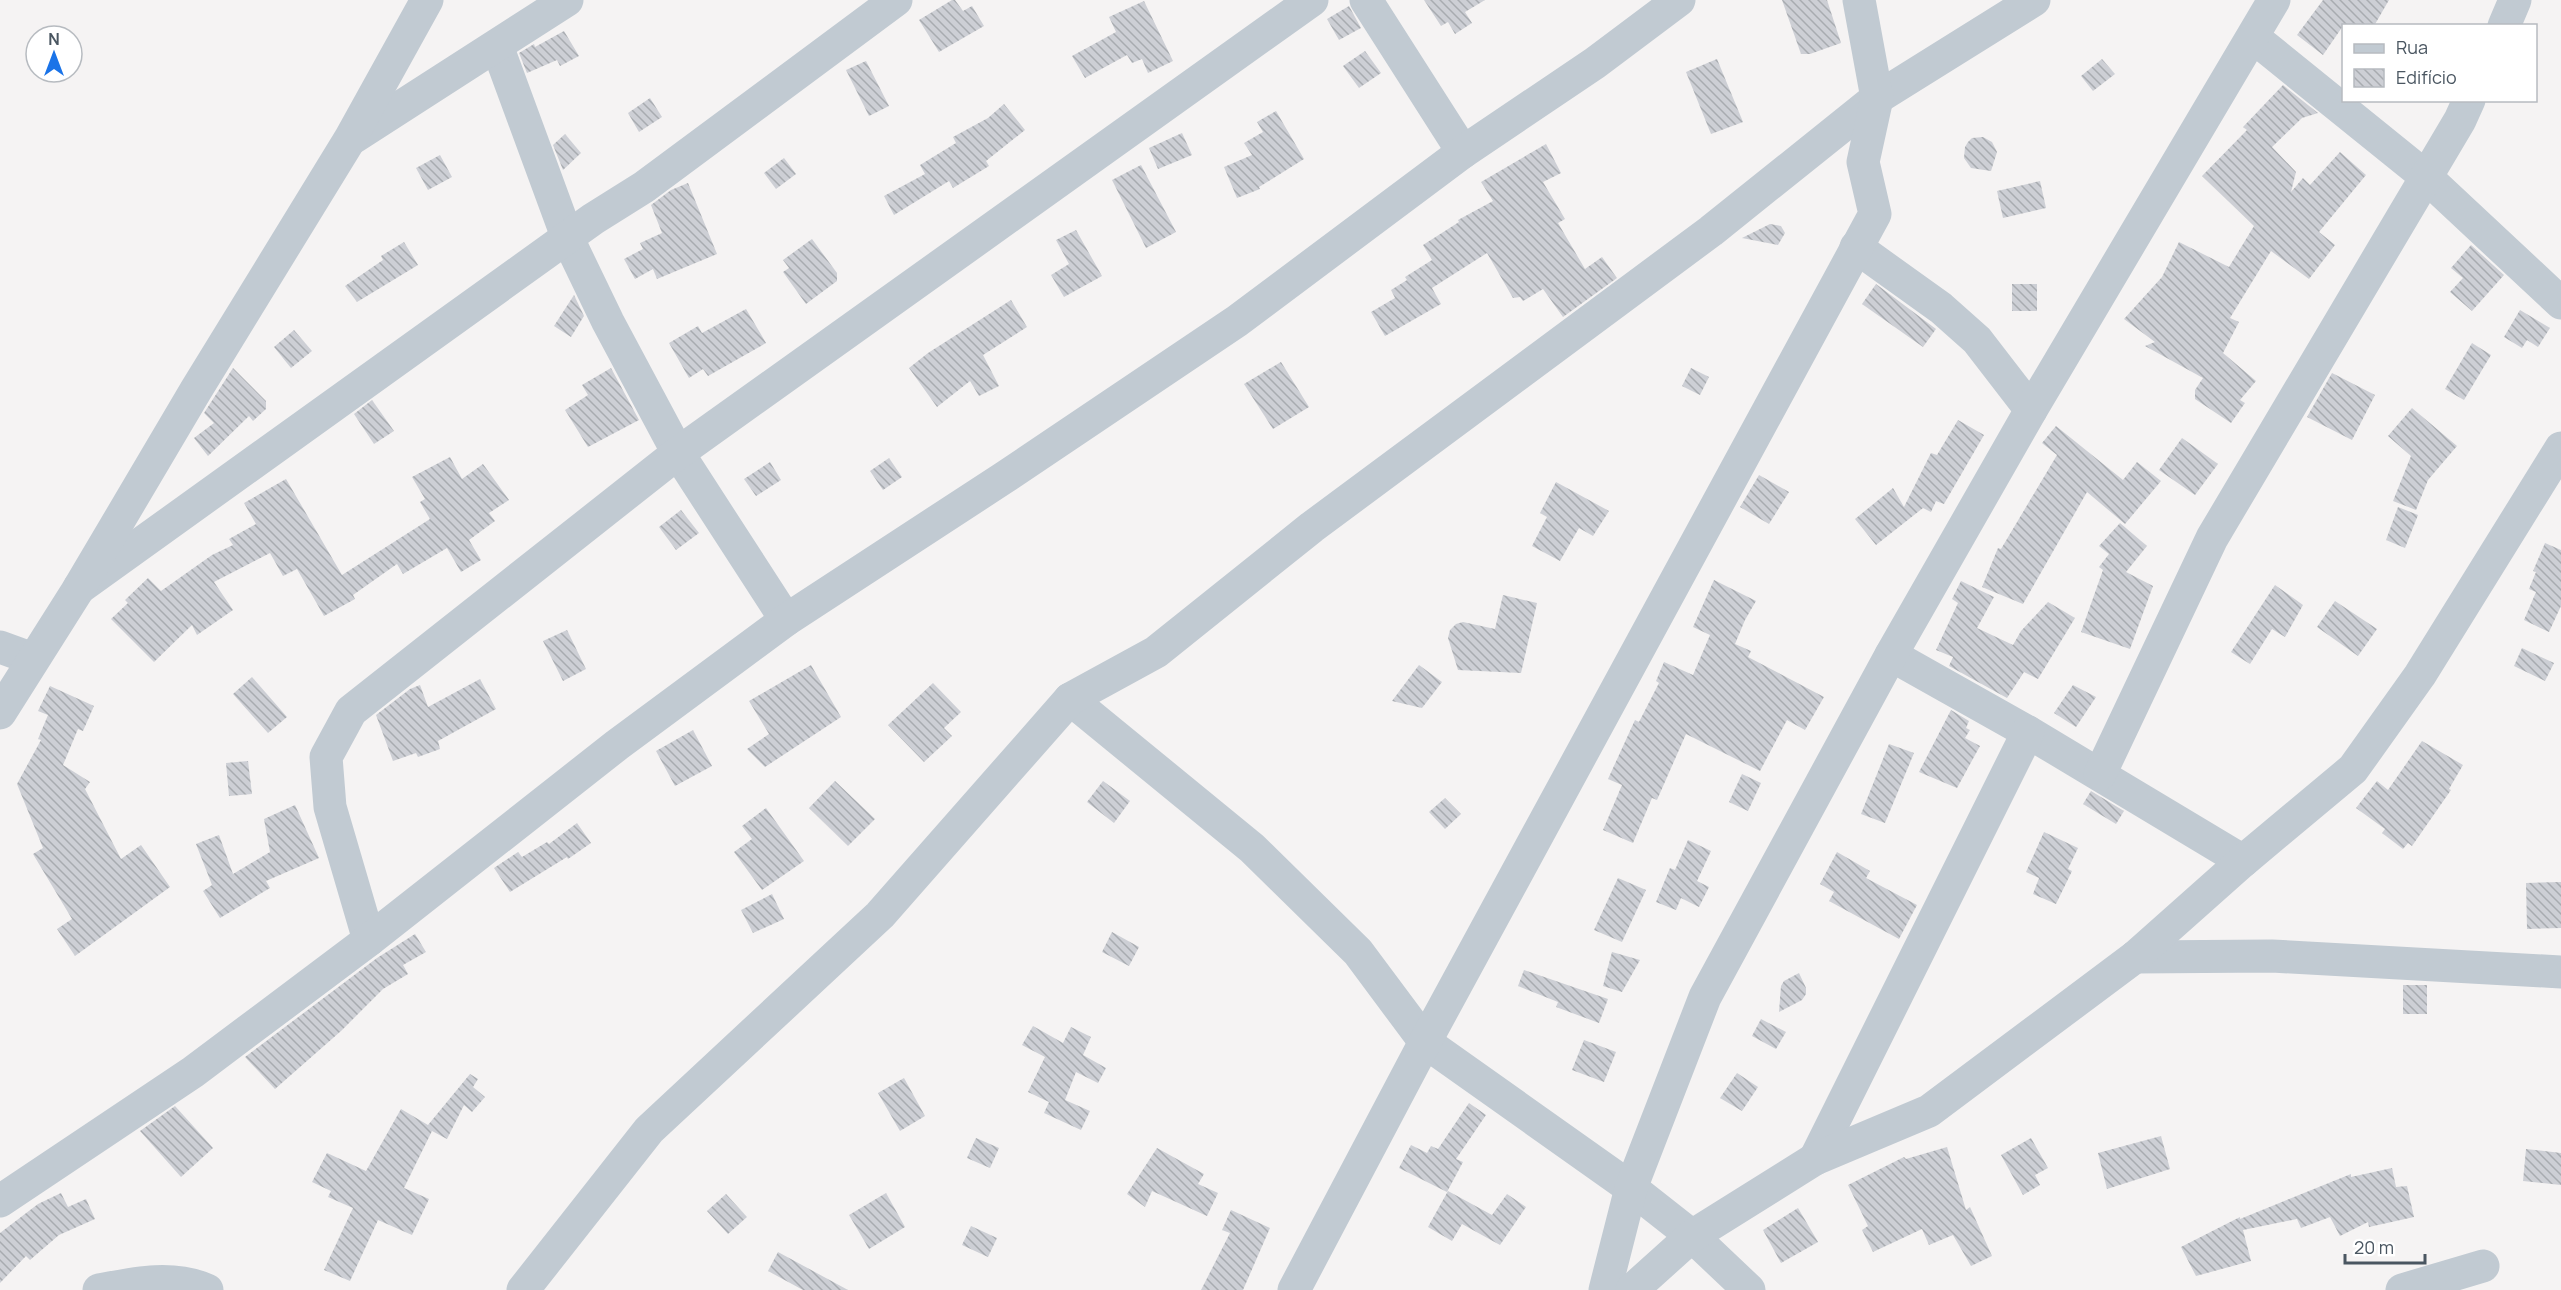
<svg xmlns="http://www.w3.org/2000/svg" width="2561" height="1290" font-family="Manrope,sans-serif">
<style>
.building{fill:url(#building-back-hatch)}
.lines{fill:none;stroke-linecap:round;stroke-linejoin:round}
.minor{stroke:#c1cad2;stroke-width:33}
</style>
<defs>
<pattern id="building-back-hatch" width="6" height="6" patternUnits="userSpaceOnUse" patternTransform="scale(1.5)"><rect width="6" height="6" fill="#cdcfd5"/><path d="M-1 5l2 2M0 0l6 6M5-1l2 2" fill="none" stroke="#a8abb0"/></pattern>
</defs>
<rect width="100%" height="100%" fill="#f5f3f3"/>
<!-- building -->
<g class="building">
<polygon points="952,0 955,0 963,11 972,6 984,26 939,52 919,20"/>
<polygon points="1424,0 1485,0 1465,12 1472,23 1455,34 1448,22 1441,26"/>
<polygon points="1782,0 1827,0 1841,43 1810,54 1801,54"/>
<polygon points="2323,0 2389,0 2374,26 2343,26 2323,55 2297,35"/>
<polygon points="1144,1 1173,61 1148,73 1142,59 1132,63 1127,55 1085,78 1072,56 1116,32 1109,17"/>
<polygon points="1349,6 1361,28 1339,40 1327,19"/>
<polygon points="564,31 579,56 560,66 557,60 527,73 519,53 534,44 535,47"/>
<polygon points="1365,51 1381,73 1359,88 1343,66"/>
<polygon points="1717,59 1743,122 1711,134 1686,72"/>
<polygon points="2102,59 2115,74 2093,91 2081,76"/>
<polygon points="866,61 889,106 869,116 846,70"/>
<polygon points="2283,85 2318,113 2302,118 2272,147 2296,172 2291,192 2303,178 2310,185 2340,152 2366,175 2319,232 2335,245 2309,279 2271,251 2230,318 2239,322 2223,353 2256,381 2240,400 2245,403 2231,423 2195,399 2195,390 2203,378 2145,346 2155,342 2124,319 2162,277 2179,242 2229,267 2254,226 2202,176 2247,130 2243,127"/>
<polygon points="650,98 662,117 639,132 628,113"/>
<polygon points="1004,104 1025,130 986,161 989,166 953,188 949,181 894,215 884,196 925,174 920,165 956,143 953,137 988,118"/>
<polygon points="1276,111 1304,159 1259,187 1260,189 1237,198 1224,167 1252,155 1244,143 1263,132 1257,122"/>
<polygon points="1182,133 1192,155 1158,169 1149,148"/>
<polygon points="565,134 581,153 563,170 553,145"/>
<polygon points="1983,137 1992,142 1997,152 1991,171 1971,168 1964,158 1965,147 1968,142 1972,138"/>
<polygon points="1546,144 1561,173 1543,182 1565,219 1558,223 1585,269 1602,257 1617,278 1563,317 1543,289 1523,301 1520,297 1513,298 1487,253 1432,288 1441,304 1385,336 1371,312 1395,298 1391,290 1407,280 1405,277 1432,260 1423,245 1459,222 1458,220 1493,201 1481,182"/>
<polygon points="440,155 452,177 428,190 416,168"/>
<polygon points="784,158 796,174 776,189 764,173"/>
<polygon points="1141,165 1176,232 1146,248 1112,180"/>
<polygon points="2040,181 2046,208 2003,218 1997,191"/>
<polygon points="688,183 717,254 657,279 653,269 635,279 624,259 643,249 640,243 662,233 651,205 671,190"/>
<polygon points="1770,224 1781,226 1785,233 1778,245 1742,238"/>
<polygon points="1076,230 1102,276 1064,297 1051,275 1069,264 1056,240"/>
<polygon points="812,239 837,273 837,281 806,304 783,272 789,268 783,260"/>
<polygon points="404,242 418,265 357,302 345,286 383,260 381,256"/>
<polygon points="2471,245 2504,275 2472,311 2450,292 2463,278 2451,268"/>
<polygon points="1876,284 1936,329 1923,347 1862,304"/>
<rect x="2012" y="284" width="25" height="27"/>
<polygon points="574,295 584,316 571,337 554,326"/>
<polygon points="1011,300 1027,327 983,355 999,386 979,396 970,381 937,407 909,368 928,353"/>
<polygon points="746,309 766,343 708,376 703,369 689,378 669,343 698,326 702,333"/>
<polygon points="2520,310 2550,328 2538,347 2527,340 2522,348 2504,337"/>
<polygon points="294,330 312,351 291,368 274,347"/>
<polygon points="2472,343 2491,355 2464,400 2445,389"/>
<polygon points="1281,362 1309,407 1273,429 1244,384"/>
<polygon points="233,368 266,401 266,409 253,421 249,416 208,456 194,438 214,423 204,413"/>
<polygon points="611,368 639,420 588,447 565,410 588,395 582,385"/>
<polygon points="1691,368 1709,377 1700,395 1682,386"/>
<polygon points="2332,373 2375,395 2352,440 2307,417"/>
<polygon points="372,400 394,431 374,444 354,414"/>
<polygon points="2412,408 2457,446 2428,480 2416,510 2393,501 2411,456 2388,436"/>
<polygon points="1958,420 1984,435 1944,504 1936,501 1931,512 1923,508 1876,545 1855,519 1893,488 1904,507 1931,453 1937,455"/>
<polygon points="2056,426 2123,480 2137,462 2161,481 2125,524 2087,492 2023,604 1982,587 1998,548 2001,549 2057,455 2042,443"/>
<polygon points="2182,438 2218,464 2195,495 2159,470"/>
<polygon points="450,457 462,479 483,464 509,500 489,513 495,521 469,540 481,560 461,572 447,548 403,574 397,564 353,595 355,599 324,616 297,569 283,576 270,553 214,582 233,610 197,635 192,625 154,662 111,619 128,603 125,600 148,578 161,591 212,555 233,545 229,539 256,524 244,503 286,479 342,575 430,519 420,502 425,499 412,477"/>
<polygon points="889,458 902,477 883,490 870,471"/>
<polygon points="770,462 781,480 756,496 744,479"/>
<polygon points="1759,475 1789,492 1769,524 1740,507"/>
<polygon points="1556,482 1609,511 1593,536 1579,528 1560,561 1532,546 1547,517 1540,513"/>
<polygon points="2398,507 2418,515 2405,548 2386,540"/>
<polygon points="681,510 699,533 676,550 659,527"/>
<polygon points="2120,523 2147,546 2126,572 2153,586 2130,649 2081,632 2103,570 2099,567 2109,554 2099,546"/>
<polygon points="2545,543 2561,550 2561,606 2549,632 2524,620 2536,592 2529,589 2536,572 2533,571"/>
<polygon points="1714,580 1756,601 1745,620 1735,644 1751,651 1748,657 1824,697 1805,730 1787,720 1760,771 1686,734 1657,800 1652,798 1633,843 1603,830 1622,785 1608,779 1635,720 1639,722 1659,683 1656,681 1664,662 1693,675 1710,635 1693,627"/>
<polygon points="1961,581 1994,597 1977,628 2013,645 2021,631 2048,602 2075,618 2038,679 2024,672 2007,698 1949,666 1953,657 1936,650 1958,603 1952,599"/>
<polygon points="2275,585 2303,605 2285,637 2272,629 2250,664 2231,652"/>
<polygon points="1503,595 1537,603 1521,673 1458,670 1448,638 1450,630 1456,624 1463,622 1495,629"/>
<polygon points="2335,601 2377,629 2358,656 2317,627"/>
<polygon points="567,630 586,669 563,681 543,641"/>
<polygon points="2522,648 2554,663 2545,681 2514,666"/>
<polygon points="811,665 841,717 765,767 747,749 769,734 749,701"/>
<polygon points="1419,665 1442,682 1422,708 1392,701"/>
<polygon points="252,677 287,717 268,733 233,694"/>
<polygon points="480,679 496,709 438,741 440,749 418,757 416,753 393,761 376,715 410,689 420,685 428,707"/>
<polygon points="933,683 961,712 944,728 952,736 924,762 888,725"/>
<polygon points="2073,685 2096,697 2076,727 2054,713"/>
<polygon points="50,686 94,706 83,731 78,729 63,765 90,782 85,789 121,859 141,845 170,887 75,956 57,929 72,919 33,854 43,848 17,784 41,740 38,739 48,715 38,711"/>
<polygon points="1951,710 1969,721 1966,728 1970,730 1965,738 1980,746 1957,788 1919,772"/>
<polygon points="693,730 712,766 675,786 656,751"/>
<polygon points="2422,741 2463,765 2449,789 2451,790 2412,846 2408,843 2403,849 2382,833 2385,829 2356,808 2377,781 2388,790"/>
<polygon points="1889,744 1914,753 1885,823 1861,814"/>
<polygon points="248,761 252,794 229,796 226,763"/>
<polygon points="1742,774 1761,783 1748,811 1729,802"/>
<polygon points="835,781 875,819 848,846 809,808"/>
<polygon points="1103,781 1130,801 1114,823 1087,802"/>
<polygon points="2091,791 2124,811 2116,824 2083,804"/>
<polygon points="1445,798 1461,814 1445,829 1429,812"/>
<polygon points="295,805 319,858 266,881 270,888 220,918 203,891 212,885 196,844 219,835 233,874 270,852 264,819"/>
<polygon points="766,808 804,861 762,890 734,852 752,839 742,826"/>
<polygon points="577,823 591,843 568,859 567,857 510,892 494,868 518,852 522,857 547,842 549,844"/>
<polygon points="2044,832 2078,848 2068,869 2072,871 2056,904 2033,894 2039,878 2026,872"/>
<polygon points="1688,840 1711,851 1697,881 1709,887 1699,907 1681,898 1676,910 1656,902 1670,868 1675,870"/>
<polygon points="1837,852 1870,871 1866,878 1917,905 1899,939 1829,901 1834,892 1820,884"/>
<polygon points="1618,878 1646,890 1622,942 1594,930"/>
<polygon points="2561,882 2561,928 2527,929 2526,883"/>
<polygon points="772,894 784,919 753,933 741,910"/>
<polygon points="1112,932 1139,947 1129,966 1102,952"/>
<polygon points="415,934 426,952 403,965 408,974 383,989 341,1031 275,1089 245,1057 377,958"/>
<polygon points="1612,952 1640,960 1622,992 1603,986"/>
<polygon points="1524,970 1608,999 1599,1023 1556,1007 1558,1002 1518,986"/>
<polygon points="1799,973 1806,988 1806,994 1802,1000 1779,1012 1781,986 1784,981"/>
<rect x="2403" y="985" width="24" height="29"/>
<polygon points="1761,1019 1786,1032 1776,1049 1752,1036"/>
<polygon points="1033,1026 1063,1043 1071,1027 1091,1037 1083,1055 1106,1068 1098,1083 1076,1072 1065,1100 1090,1111 1081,1130 1044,1113 1049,1102 1028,1092 1045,1057 1022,1045"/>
<polygon points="1584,1040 1616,1052 1604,1082 1572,1070"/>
<polygon points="1737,1073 1758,1087 1742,1111 1720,1098"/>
<polygon points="470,1074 478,1079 473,1087 485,1097 472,1112 464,1105 447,1139 432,1131 404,1188 429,1199 412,1235 378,1220 350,1281 324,1270 353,1208 328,1197 331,1191 312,1182 327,1153 366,1171 401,1109 428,1125"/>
<polygon points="904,1078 925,1116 900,1131 878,1093"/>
<polygon points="1469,1103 1486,1115 1456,1159 1463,1162 1447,1192 1399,1168 1411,1145 1427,1153 1431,1146 1438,1149"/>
<polygon points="175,1106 213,1148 181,1177 140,1131"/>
<polygon points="2161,1136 2170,1169 2107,1189 2098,1153"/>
<polygon points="976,1138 999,1148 990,1168 967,1158"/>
<polygon points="2031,1138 2048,1168 2035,1175 2040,1185 2023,1195 2001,1155"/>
<polygon points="1947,1147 1966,1210 1970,1207 1992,1256 1971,1266 1953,1235 1929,1245 1922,1229 1873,1252 1862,1230 1868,1226 1848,1185 1904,1157 1906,1159"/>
<polygon points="1157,1148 1204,1174 1198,1184 1218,1193 1207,1216 1152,1191 1145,1207 1127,1194"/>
<polygon points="2526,1149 2561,1153 2561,1185 2523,1181"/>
<polygon points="2392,1168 2396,1187 2407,1186 2414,1217 2369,1227 2368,1222 2340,1236 2330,1217 2301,1228 2297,1219 2243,1230 2251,1261 2196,1276 2181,1247 2240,1217 2240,1219 2351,1174 2351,1177"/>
<polygon points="1448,1191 1492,1215 1507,1194 1526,1207 1500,1245 1462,1224 1452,1241 1428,1227"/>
<polygon points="61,1193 68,1207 86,1199 95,1219 59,1235 30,1260 26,1256 0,1283 0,1233 38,1204"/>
<polygon points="886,1193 905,1227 869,1249 849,1215"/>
<polygon points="726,1194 747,1217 728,1234 707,1211"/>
<polygon points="1798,1208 1818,1242 1781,1263 1763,1230"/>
<polygon points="1231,1210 1270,1228 1243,1290 1201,1290 1230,1233 1222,1230"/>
<polygon points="971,1226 997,1238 988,1257 962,1245"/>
<polygon points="778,1252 848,1290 803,1290 768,1271"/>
</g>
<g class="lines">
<!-- minor -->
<g class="minor">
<polyline points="1366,0 1463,152"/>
<polyline points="2504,26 2515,0"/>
<polyline points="2253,37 2425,176 2561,303"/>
<polyline points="497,46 568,239 608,322 678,453 786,620"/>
<polyline points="354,137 567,0"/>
<polyline points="1856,247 1941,308 1977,340 2031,410"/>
<polyline points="79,588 593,219 644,187 896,0"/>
<polyline points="0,647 33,659"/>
<polyline points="1891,655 2028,732 2243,861"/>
<polyline points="1070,699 1252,848 1358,952 1425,1042 1631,1188 1692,1236 1749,1290"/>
<polyline points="0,713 79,588 196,390 350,139 427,0"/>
<polyline points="2100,774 2212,538 2460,120 2469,100"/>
<polyline points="369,940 330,807 326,757 351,711 678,453 1312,0"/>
<polyline points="2135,957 2272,956 2561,972"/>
<polyline points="1815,1159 2028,732"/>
<polyline points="0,1201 193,1072 369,940 617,745 786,620 1005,477 1237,321 1463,152 1595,63 1679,0"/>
<path d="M99 1290C135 1283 173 1275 207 1290"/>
<polyline points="523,1290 649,1130 880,915 1070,699 1156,652 1312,527 1711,231 1877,98 2034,0"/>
<polyline points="1294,1290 1425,1042 1875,214 1863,162 1877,98 1859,0"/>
<polyline points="1605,1290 1631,1188 1705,997 1891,655 2031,410 2274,0"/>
<polyline points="1632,1290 1692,1236 1815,1159 1929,1111 2135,957 2243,861 2353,769 2420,675 2561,448"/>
<polyline points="2402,1290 2483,1266"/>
</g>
</g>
<!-- legend -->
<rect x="2342" y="24" width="195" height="78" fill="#ffffff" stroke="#b7bbc0" stroke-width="1.5"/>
<rect x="2354" y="44" width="30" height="9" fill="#c1cad2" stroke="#b7bbc0" stroke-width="1.5"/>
<text x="2396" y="54" font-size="18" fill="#4a5661">Rua</text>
<rect x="2354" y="69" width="30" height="18" fill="url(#building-back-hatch)" stroke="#b7bbc0" stroke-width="1.5"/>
<text x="2396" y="84" font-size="18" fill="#4a5661">Edifício</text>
<!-- north arrow -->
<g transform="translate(54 54)"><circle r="28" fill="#ffffff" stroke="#b7bbc0" stroke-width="1.5"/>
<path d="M0-4.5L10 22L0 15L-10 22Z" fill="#1a73e8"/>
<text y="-9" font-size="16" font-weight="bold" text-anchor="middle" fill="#4a5661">N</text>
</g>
<!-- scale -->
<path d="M2345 1254v9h80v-9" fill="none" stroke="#4a5661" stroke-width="3"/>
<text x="2354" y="1254" font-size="18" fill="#4a5661" stroke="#ffffff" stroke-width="4.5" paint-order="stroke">20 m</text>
</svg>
